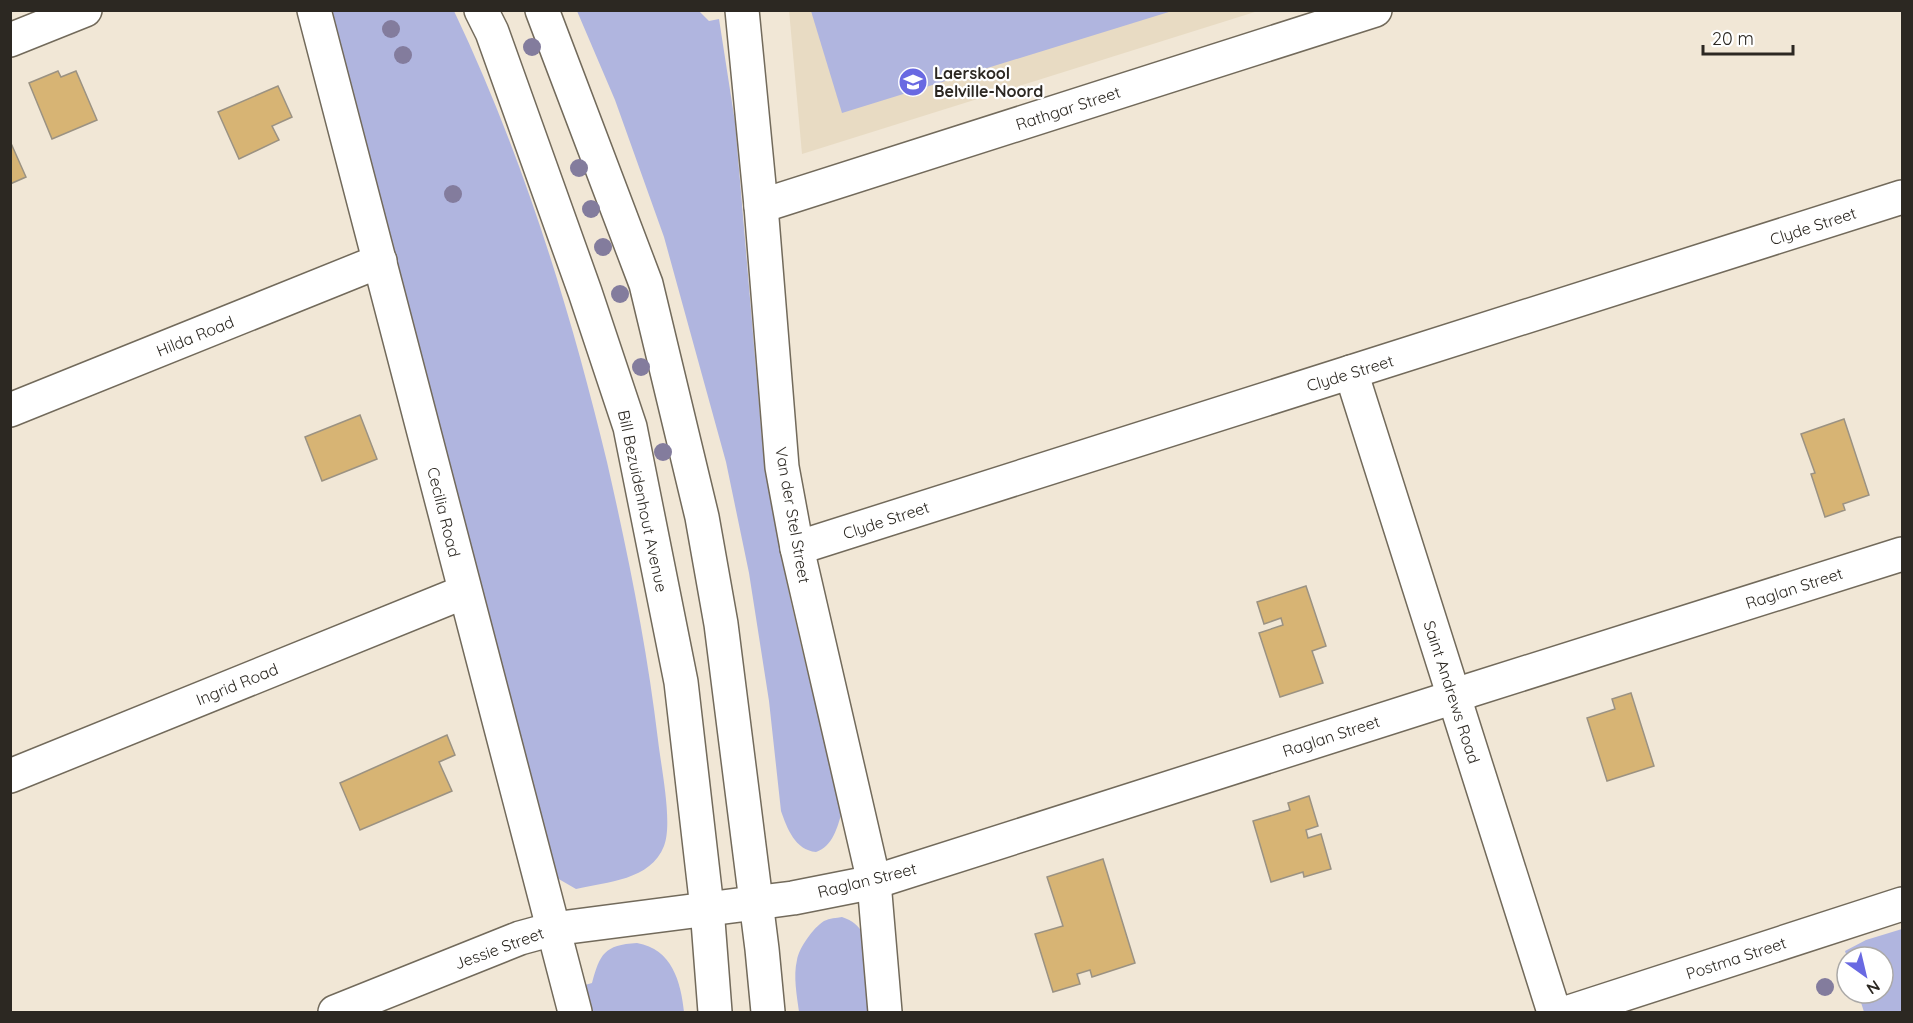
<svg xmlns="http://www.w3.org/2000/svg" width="1913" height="1023" font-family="Quicksand,sans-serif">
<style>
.built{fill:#e8dbc3}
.green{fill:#b0b5df}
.building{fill:#d7b474;stroke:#9b9282;stroke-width:1.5}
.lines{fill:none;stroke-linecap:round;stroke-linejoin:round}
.minor-casing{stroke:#726a5b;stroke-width:36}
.secondary-casing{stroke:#726a5b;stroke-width:36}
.minor{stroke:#fff;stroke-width:33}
.secondary{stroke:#fff;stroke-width:33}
.tree{fill:#837c9d}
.labels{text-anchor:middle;stroke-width:4.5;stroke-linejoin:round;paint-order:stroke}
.poi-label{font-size:16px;font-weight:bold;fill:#2c2822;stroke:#fff;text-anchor:start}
.street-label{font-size:16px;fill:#2c2822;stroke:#fff}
</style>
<rect width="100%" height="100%" fill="#f1e7d6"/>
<!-- built -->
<polygon class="built" points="789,10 1258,11 802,154"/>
<!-- green -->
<g class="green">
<path d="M331 11H454C522 154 570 308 607 462 628 554 647 647 658 740 661 767 673 823 664 846 651 880 607 882 576 889L557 878Z"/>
<path d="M577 11H699L709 21 719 19 735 122 763 451C780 573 813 692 842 812 837 828 833 846 816 852 795 850 787 828 781 811L769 701 749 573 726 462 664 237 615 100Z"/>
<polygon points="811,11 811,10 1172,11 842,113"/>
<path d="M842 917C853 921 858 925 864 935L870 1012H799C797 996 793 976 797 960 799 948 813 928 824 921 830 918 836 918 842 917Z"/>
<polygon points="1902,929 1902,1012 1864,1012 1858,993 1883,993 1883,957 1847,957 1845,951 1866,940"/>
<path d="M637 943C672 949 681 982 684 1012H592L585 985 592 983C600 954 604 945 637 943Z"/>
</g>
<!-- building -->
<g class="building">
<polygon points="58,71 61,77 76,71 97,120 52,139 29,83"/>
<polygon points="278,86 292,117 272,126 279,140 239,159 218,112"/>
<polygon points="10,141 26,177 10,184"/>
<polygon points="360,415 377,459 322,481 305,437"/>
<polygon points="1844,419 1869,495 1843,504 1845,510 1825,517 1811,474 1815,473 1801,434"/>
<polygon points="1306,586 1326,646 1312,651 1323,683 1280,697 1259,633 1283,625 1281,618 1264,624 1257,602"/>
<polygon points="1631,693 1654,766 1607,781 1587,718 1615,709 1612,699"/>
<polygon points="447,735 455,755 439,762 452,791 360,830 340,783"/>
<polygon points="1309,796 1318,826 1306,830 1308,838 1321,834 1331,869 1304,877 1303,872 1271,882 1253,821 1290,810 1288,803"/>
<polygon points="1103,859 1135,963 1092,977 1090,970 1077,974 1080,984 1053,992 1035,934 1063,926 1047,877"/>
</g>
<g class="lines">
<!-- minor casing -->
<g class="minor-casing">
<g id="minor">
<polyline points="314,10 575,1012"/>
<polyline points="742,10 761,206 782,467 797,548 874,882 885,1012"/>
<polyline points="10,40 85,10"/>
<polyline points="761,206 1375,10"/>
<polyline points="1351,372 1554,1012"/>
<polyline points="10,410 380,261"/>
<polyline points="797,548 1902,197"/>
<polyline points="10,776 464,592"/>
<polyline points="335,1012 520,938 553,929 793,898 874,882 1454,697 1471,690 1902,554"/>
<polyline points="1569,1012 1902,904"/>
</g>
</g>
<!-- secondary casing -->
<g class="secondary-casing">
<g id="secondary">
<polyline points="481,10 492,32 585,292 630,427 681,682 707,908 715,1012"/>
<polyline points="542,10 646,284 702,517 721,624 762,949 768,1012"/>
</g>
</g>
<!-- minor -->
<use href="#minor" class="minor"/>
<!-- secondary -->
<use href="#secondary" class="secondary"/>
</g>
<!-- trees -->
<g class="tree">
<circle cx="391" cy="29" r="9"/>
<circle cx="532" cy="47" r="9"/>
<circle cx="403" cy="55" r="9"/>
<circle cx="579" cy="168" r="9"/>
<circle cx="453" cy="194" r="9"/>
<circle cx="591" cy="209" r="9"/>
<circle cx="603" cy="247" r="9"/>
<circle cx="620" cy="294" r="9"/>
<circle cx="641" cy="367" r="9"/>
<circle cx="663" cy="452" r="9"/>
<circle cx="1825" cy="987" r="9"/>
</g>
<!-- icons -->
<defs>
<g id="school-disc" transform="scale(1.5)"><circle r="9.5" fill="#6969e2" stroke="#fff"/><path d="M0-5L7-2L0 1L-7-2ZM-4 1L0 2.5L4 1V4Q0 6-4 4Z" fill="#fff"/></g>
</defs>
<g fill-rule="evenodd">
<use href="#school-disc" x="913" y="82"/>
</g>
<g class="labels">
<!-- poi labels -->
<g class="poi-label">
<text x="934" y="79">Laerskool<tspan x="934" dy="18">Belville-Noord</tspan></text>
</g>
<!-- street labels -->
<g class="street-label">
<text transform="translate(1068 108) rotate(-18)" y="6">Rathgar Street</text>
<text transform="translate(1813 226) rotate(-18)" y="6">Clyde Street</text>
<text transform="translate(195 336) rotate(-22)" y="6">Hilda Road</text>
<text transform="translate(1350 373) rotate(-17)" y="6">Clyde Street</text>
<text transform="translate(643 501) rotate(78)" y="6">Bill Bezuidenhout Avenue</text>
<text transform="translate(444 512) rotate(76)" y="6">Cecilia Road</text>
<text transform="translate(793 515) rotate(80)" y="6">Van der Stel Street</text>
<text transform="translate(886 520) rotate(-18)" y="6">Clyde Street</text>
<text transform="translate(1794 588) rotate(-18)" y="6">Raglan Street</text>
<text transform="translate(237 684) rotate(-22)" y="6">Ingrid Road</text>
<text transform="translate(1452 692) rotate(72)" y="6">Saint Andrews Road</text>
<text transform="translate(1331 736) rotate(-18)" y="6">Raglan Street</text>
<text transform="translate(867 880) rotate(-14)" y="6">Raglan Street</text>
<text transform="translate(499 948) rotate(-20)" y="6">Jessie Street</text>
<text transform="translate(1736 958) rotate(-18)" y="6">Postma Street</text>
</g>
</g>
<!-- border -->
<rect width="1913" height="1023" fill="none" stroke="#2c2822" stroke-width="24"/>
<!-- north arrow -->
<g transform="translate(1865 975) rotate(146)"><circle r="28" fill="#ffffff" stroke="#aba9a7" stroke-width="1.5"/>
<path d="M0-4.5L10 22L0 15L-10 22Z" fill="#6969e2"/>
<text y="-9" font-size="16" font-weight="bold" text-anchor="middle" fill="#2c2822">N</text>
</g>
<!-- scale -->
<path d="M1703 45v9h90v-9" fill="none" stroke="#2c2822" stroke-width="3"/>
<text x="1712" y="45" font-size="18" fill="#2c2822" stroke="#ffffff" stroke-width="4.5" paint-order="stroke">20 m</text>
</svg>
